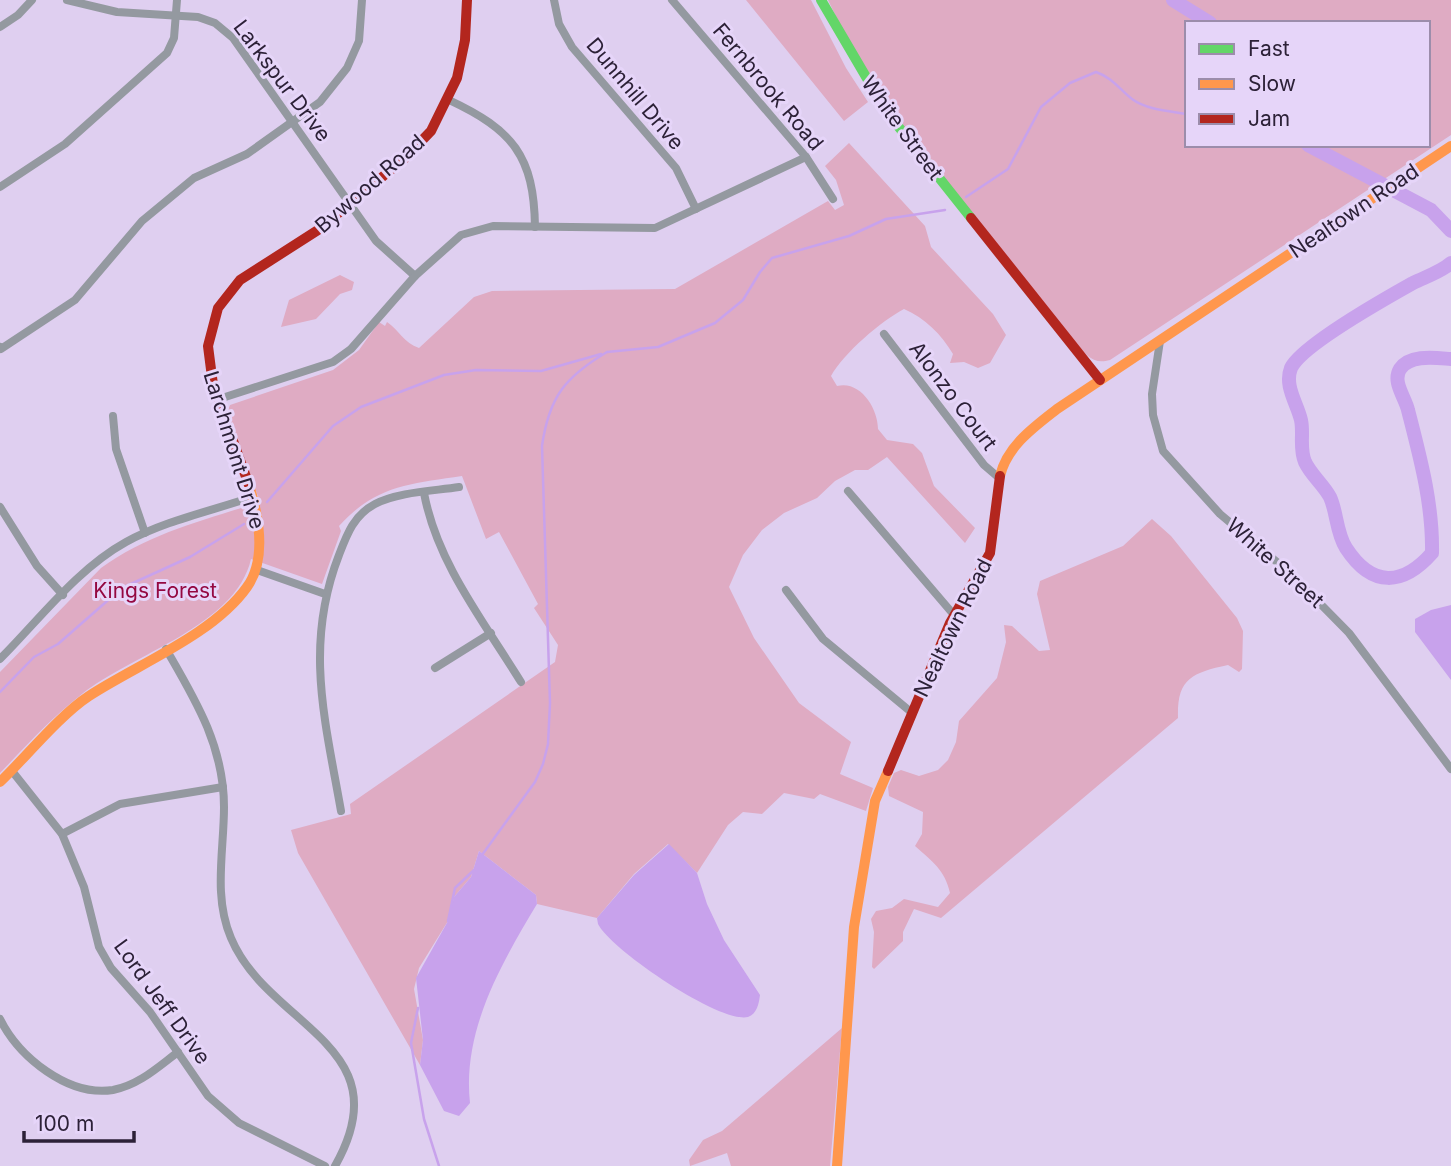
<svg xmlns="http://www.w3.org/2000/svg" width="1451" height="1166" font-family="Inter,sans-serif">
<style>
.green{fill:#dfabc3;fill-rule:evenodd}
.water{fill:#c8a2ec}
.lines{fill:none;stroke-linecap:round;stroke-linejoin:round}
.stream{stroke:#c8a2ec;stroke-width:2.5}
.river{stroke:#c8a2ec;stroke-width:14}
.street{stroke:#9499a0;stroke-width:8}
.fast{stroke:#63d668;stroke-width:10}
.slow{stroke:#ff974d;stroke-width:10}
.jam{stroke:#b3261e;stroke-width:10}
.labels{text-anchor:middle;stroke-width:6;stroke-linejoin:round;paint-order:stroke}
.street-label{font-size:21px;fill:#2c2137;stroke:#e6d5f9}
.park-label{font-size:21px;fill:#940841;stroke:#e6d5f9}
</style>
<rect width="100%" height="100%" fill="#dfcff0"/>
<!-- green -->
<g class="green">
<polygon points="746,0 811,0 846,68 868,102 844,121"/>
<path d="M828 0H1451V135L1110 360C1093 365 1086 355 1076 343 988 233 888 128 828 0ZM1187 23H1428V145H1187Z"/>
<path d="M849 143 925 226 931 247 993 314 1006 335 990 363 978 368 964 362 950 363 953 354C941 334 925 318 904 309 881 321 844 353 831 376L837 386C860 380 878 408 878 429L887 440 913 444 922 453 934 486 975 528 965 543 887 457 868 470H855L835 481 817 498 784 513 762 530 743 555 729 587 754 638 799 703 851 742 840 774 873 788 866 811 820 794 814 799 784 793 762 814 743 812 728 825 697 873 668 844 634 874 597 918 537 904 536 895 479 851 471 877 454 897 448 921 419 968 414 989 423 1040 420 1065 298 853 291 830 351 814 350 804 555 662 558 645 534 608 538 604 499 532 486 539 462 476C410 484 376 485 339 526L341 531 322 584 251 559C236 626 132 654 82 694 52 717 26 746 0 773V672L101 568C149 533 205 520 260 502L228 410 230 405 333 370 359 350 379 322 385 326 387 322C399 330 404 343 419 348L474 297 492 291 675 289 828 201 835 210 844 205 836 180 825 166Z"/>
<polygon points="340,275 354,282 352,290 340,294 316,319 281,327 289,300"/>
<path d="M1152 519 1171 536 1237 618 1243 631 1242 669 1239 672 1228 665C1191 673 1177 679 1178 718L941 918 914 909 903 932V941L874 969 872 967 874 932 871 919 876 911 892 908 904 899 938 907 950 893C945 870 932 861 915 846L922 834 923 812 889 796 888 787 894 773 901 770 919 776 938 770 948 760 956 742 959 721 997 678 1006 642 1004 625 1012 626 1039 651 1050 650 1037 594 1040 581 1123 546Z"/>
<polygon points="842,1028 830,1166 731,1166 727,1153 690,1166 689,1160 703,1140 722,1131"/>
</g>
<!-- water -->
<g class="water">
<polygon points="1451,605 1451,680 1415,632 1415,619 1431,610"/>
<path d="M669 844 697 873 707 904 724 940 760 995C759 1003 757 1014 748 1017 720 1024 610 949 598 924L597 918 634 875Z"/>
<path d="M479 851 536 895 537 904C501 964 462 1031 470 1103L459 1116 444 1111 420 1065 423 1040 416 978 448 921 454 897 471 877Z"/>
</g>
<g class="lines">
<!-- stream -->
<g class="stream">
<path d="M966 197 1008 169 1041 107 1070 83 1096 72C1113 78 1119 89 1132 99 1147 110 1169 111 1187 114"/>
<polyline points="607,352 658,347 715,323 743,300 760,272 772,258 849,236 886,219 945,210"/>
<polyline points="267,502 333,426 361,407 444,375 476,370 541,371 601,354"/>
<polyline points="0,692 34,657 58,644 122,588 190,557 244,524"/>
<path d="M482 855 535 782 543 764 548 744 550 703 542 446C549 397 565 377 607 352"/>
<polyline points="448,921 455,888 474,870"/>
<polyline points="418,1008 411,1043 424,1119 439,1166"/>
</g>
<!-- river -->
<g class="river">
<polyline points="1173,0 1210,23"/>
<polyline points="1308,145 1431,210 1451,231"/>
<path d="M1451 263C1441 272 1425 277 1413 283 1388 297 1302 345 1291 368 1284 386 1297 403 1301 420 1304 434 1299 448 1305 462 1311 475 1323 484 1330 497 1337 512 1336 532 1346 548 1372 588 1403 586 1432 553 1433 504 1420 457 1408 410 1405 397 1392 382 1400 369 1410 354 1436 358 1451 359"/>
</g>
<!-- street -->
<g class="street">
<polyline points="67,0 117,12 198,17 215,23 233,38 376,241 415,276"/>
<polyline points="554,0 559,24 572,47 676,168 696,209"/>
<polyline points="672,0 806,157 833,199"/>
<polyline points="0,27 18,15 32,0"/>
<path d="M449 100C513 130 534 156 535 227"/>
<polyline points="0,187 65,144 167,53 174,38 177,0"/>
<polyline points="884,334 984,465 998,477"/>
<polyline points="1160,341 1152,394 1153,415 1163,451 1220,514 1290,573 1349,633 1451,769"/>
<polyline points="0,347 1,349 75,300 142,221 194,178 247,154 320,102 347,68 359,41 362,0"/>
<polyline points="219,399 333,362 351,349 415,276 461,235 493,226 655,228 806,157"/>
<polyline points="113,416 116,449 145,533"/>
<polyline points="848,491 954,615"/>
<path d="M424 493C437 563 484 622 521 682"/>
<polyline points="0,507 37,566 63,595"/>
<polyline points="257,570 325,594"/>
<polyline points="786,590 823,639 911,712"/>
<path d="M166 649C195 699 224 746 224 807 224 851 213 896 231 938 268 1027 404 1045 335 1166"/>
<path d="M0 659C39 620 77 569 126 542 164 521 211 511 252 497"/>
<polyline points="435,668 491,633"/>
<polyline points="12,771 62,834 84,887 99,947 111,968 150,1012 208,1096 239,1123 325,1166"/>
<path d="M341 811C325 720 304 645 339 555 347 534 354 515 375 504 398 492 433 491 459 487"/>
<polyline points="62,834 120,804 223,787"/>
<path d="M0 1019C19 1057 68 1097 113 1090 139 1085 158 1067 178 1052"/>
</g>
<!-- fast -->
<polyline class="fast" points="821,0 886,111 971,218"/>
<!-- slow -->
<g class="slow">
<path d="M1000 476C1007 446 1034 427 1057 409L1451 146"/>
<path d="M0 782C26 757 60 715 89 696 138 664 213 635 247 587 267 559 259 518 250 488"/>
<polyline points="837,1166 854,927 875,801 888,771"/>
</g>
<!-- jam -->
<g class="jam">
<polyline points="971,218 1100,380"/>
<polyline points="250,488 213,385 208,346 218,308 240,280 318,230 404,159 431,131 457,78 465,40 467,0"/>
<polyline points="888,771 950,623 990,553 1000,476"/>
</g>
</g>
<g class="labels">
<!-- street labels -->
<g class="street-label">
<text transform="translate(282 81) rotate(53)" y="7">Larkspur Drive</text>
<text transform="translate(768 87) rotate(50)" y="7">Fernbrook Road</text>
<text transform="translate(635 94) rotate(50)" y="7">Dunnhill Drive</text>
<text transform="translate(902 128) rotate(54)" y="7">White Street</text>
<text transform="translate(370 184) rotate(-41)" y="7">Bywood Road</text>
<text transform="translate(1354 211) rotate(-34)" y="7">Nealtown Road</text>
<text transform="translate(953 396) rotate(53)" y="7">Alonzo Court</text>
<text transform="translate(234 450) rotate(73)" y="7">Larchmont Drive</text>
<text transform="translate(1275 563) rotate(42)" y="7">White Street</text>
<text transform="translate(953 628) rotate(-64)" y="7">Nealtown Road</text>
<text transform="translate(162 1002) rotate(54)" y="7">Lord Jeff Drive</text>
</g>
<!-- park labels -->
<g class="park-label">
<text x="155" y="598">Kings Forest</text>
</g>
</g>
<!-- legend -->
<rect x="1185" y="21" width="245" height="126" fill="#e6d5f9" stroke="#9c8dab" stroke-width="2"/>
<rect x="1199" y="44" width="35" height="10" fill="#63d668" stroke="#9c8dab" stroke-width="2"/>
<text x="1248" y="56" font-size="21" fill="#2c2137">Fast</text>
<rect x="1199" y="79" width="35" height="10" fill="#ff974d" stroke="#9c8dab" stroke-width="2"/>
<text x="1248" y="91" font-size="21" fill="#2c2137">Slow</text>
<rect x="1199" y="114" width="35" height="10" fill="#b3261e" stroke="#9c8dab" stroke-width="2"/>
<text x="1248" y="126" font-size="21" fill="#2c2137">Jam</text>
<!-- scale -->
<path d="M24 1131v10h110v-10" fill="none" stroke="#2c2137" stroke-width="3.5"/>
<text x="35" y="1131" font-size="21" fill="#2c2137" stroke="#e6d5f9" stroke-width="5" paint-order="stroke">100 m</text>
</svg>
